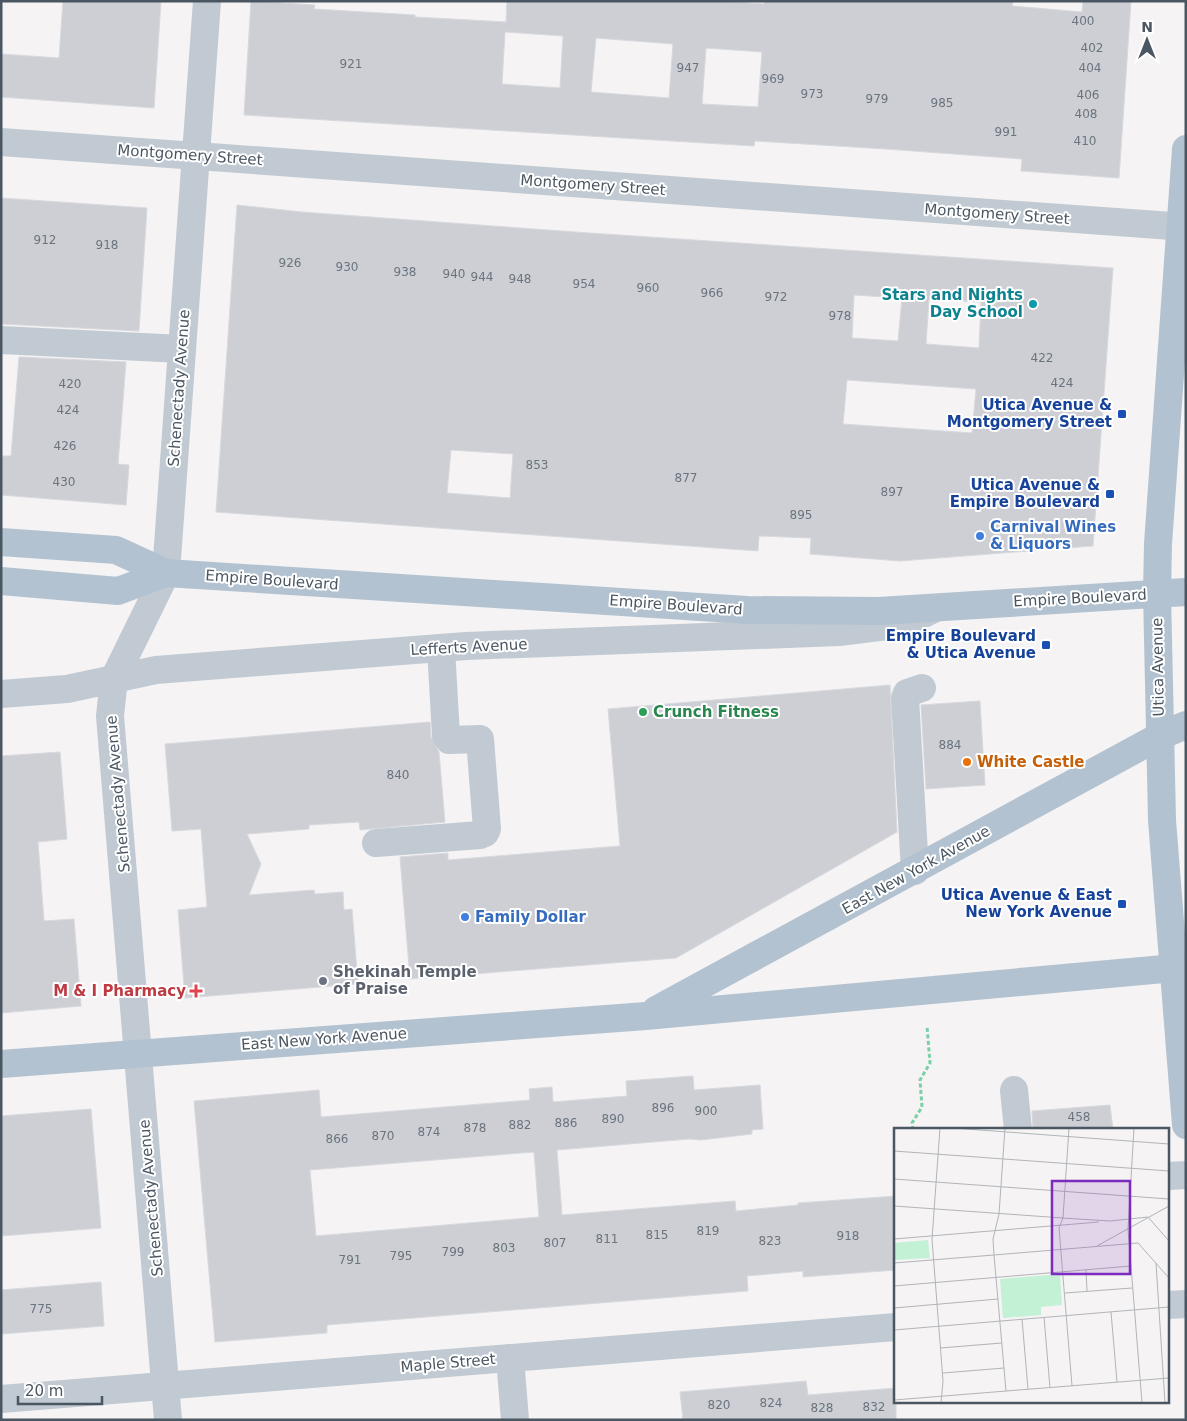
<svg xmlns="http://www.w3.org/2000/svg" width="1187" height="1421" font-family="'DejaVu Sans',sans-serif">
<style>
.building{fill:#cdcfd5;stroke:#d7d9de;fill-rule:evenodd}
.lines{fill:none;stroke-linecap:round;stroke-linejoin:round}
.path{stroke:#7ad0a6;stroke-width:3;stroke-dasharray:4 2.5;stroke-linecap:butt}
.minor{stroke:#c1cad2;stroke-width:28}
.major{stroke:#b3c2d1;stroke-width:28}
.culture-dot{fill:#0f9aa8;stroke:#fff;stroke-width:2}
.transit-dot{fill:#1a4fb4;stroke:#fff;stroke-width:2}
.shop-dot{fill:#3f7fe0;stroke:#fff;stroke-width:2}
.leisure-dot{fill:#2e9e5b;stroke:#fff;stroke-width:2}
.food-dot{fill:#e8710a;stroke:#fff;stroke-width:2}
.worship-dot{fill:#6b7280;stroke:#fff;stroke-width:2}
.health-dot{fill:#e0444e;stroke:#fff;stroke-width:2}
.labels{text-anchor:middle;stroke-width:4;stroke-linejoin:round;paint-order:stroke}
.number-label{font-size:12px;fill:#6b747e}
.street-label{font-size:15px;fill:#4a5661;stroke:#fff}
.culture-label{font-size:15px;font-weight:bold;fill:#0d838f;stroke:#fff;text-anchor:end}
.transit-label{font-size:15px;font-weight:bold;fill:#164399;stroke:#fff;text-anchor:end}
.shop-label{font-size:15px;font-weight:bold;fill:#366cbe;stroke:#fff;text-anchor:start}
.leisure-label{font-size:15px;font-weight:bold;fill:#27864d;stroke:#fff;text-anchor:start}
.food-label{font-size:15px;font-weight:bold;fill:#c56008;stroke:#fff;text-anchor:start}
.worship-label{font-size:15px;font-weight:bold;fill:#5b616d;stroke:#fff;text-anchor:start}
.health-label{font-size:15px;font-weight:bold;fill:#be3a42;stroke:#fff;text-anchor:end}
.inset-road{fill:none;stroke:#b1b4b9;stroke-width:1}
.view{fill:#7b2cbf;fill-opacity:0.15;stroke:#7b2cbf;stroke-width:2.5}
.inset-edge{fill:none;stroke:#4a5661;stroke-width:2.5}
</style>
<rect width="100%" height="100%" fill="#f5f3f3"/>
<!-- building -->
<g class="building">
<polygon points="63,1 161,1 154,108 1,97 1,54 59,58"/>
<path d="M251 1 315 5 314 9 415 15V17L506 22 507 1H721L764 4 765 1H1013L1012 6 1082 12 1083 1H1131L1119 178 1021 171 1022 159 886 149 755 141 754 146 244 115ZM505 32 563 36 560 88 502 84ZM596 38 673 44 669 98 591 92ZM706 48 762 52 758 107 702 104Z"/>
<polygon points="1,198 147,208 139,331 1,324"/>
<path d="M237 205 302 212 575 232 1113 268 1093 546 900 561 810 554 811 538 759 536 758 551 216 512ZM854 295 902 298 898 341 852 338ZM929 299 981 302 979 348 926 344ZM847 380 976 389 972 433 843 424ZM451 450 513 454 510 498 447 493Z"/>
<polygon points="19,357 126,362 118,464 129,465 126,505 1,495 1,456 11,456"/>
<polygon points="890,685 897,832 676,958 410,979 400,857 448,853 448,860 620,846 608,709"/>
<polygon points="980,701 985,785 926,789 921,705"/>
<polygon points="430,722 431,737 439,752 445,822 360,830 359,822 309,825 309,829 247,834 261,864 249,895 314,890 315,894 343,892 344,910 352,909 358,984 185,998 178,910 207,907 201,829 172,831 165,744"/>
<polygon points="60,752 67,839 38,842 44,921 74,919 81,1006 1,1013 1,756"/>
<path d="M693 1076 694 1090 760 1085 763 1129 752 1130V1134L701 1140 689 1139 557 1150 562 1215 735 1201 736 1211 798 1205V1203L896 1196V1270L803 1277V1271L747 1276 748 1291 327 1325V1333L215 1342 194 1101 319 1090 321 1117 530 1100 529 1089 552 1087 553 1102 627 1096 626 1081ZM534 1152 539 1217 316 1236 310 1170Z"/>
<polygon points="1110,1105 1113,1130 1033,1130 1032,1111"/>
<polygon points="91,1109 101,1228 1,1236 1,1116"/>
<polygon points="101,1282 104,1326 1,1334 1,1290"/>
<polygon points="806,1381 808,1395 896,1388 896,1420 683,1420 680,1392"/>
</g>
<g class="lines">
<!-- path -->
<polyline class="path" points="913,1130 912,1123 922,1107 920,1080 930,1063 927,1026"/>
<!-- minor -->
<g class="minor">
<polyline points="1,142 1186,227"/>
<polyline points="1,340 182,349"/>
<polyline points="1,694 67,689 156,670 466,646 839,632 903,624 936,608"/>
<polyline points="376,843 480,835 485,833 487,829 480,739 449,740 446,736 441,648"/>
<polyline points="915,871 905,698 907,693 922,688"/>
<polyline points="1014,1090 1018,1130"/>
<polyline points="1168,1176 1186,1175"/>
<polyline points="1168,1305 1186,1304"/>
<polyline points="510,1358 515,1420"/>
<polyline points="1,1399 896,1327"/>
<polyline points="168,1420 110,716 114,679 166,573 207,1"/>
</g>
<!-- major -->
<g class="major">
<polyline points="1186,149 1158,544 1157,593 1162,820 1186,1125"/>
<polyline points="1,542 116,550 166,573 747,610 879,611 1186,592"/>
<polyline points="1,581 118,591 166,573"/>
<polyline points="656,1010 1160,736 1186,725"/>
<polyline points="1,1064 646,1016 1186,967"/>
</g>
</g>
<!-- markers -->
<circle class="culture-dot" cx="1033" cy="304" r="5"/>
<g class="transit-dot">
<rect x="1117" y="409" width="10" height="10" rx="2.5"/>
<rect x="1105" y="489" width="10" height="10" rx="2.5"/>
<rect x="1041" y="640" width="10" height="10" rx="2.5"/>
<rect x="1117" y="899" width="10" height="10" rx="2.5"/>
</g>
<g class="shop-dot">
<circle cx="980" cy="536" r="5"/>
<circle cx="465" cy="917" r="5"/>
</g>
<circle class="leisure-dot" cx="643" cy="712" r="5"/>
<circle class="food-dot" cx="967" cy="762" r="5"/>
<circle class="worship-dot" cx="323" cy="981" r="5"/>
<path class="health-dot" d="M193.5 983.5h5v5h5v5h-5v5h-5v-5h-5v-5h5z"/>
<g class="labels">
<!-- number labels -->
<g class="number-label">
<text x="1083" y="25">400</text>
<text x="1092" y="52">402</text>
<text x="351" y="68">921</text>
<text x="688" y="72">947</text>
<text x="1090" y="72">404</text>
<text x="773" y="83">969</text>
<text x="812" y="98">973</text>
<text x="1088" y="99">406</text>
<text x="877" y="103">979</text>
<text x="942" y="107">985</text>
<text x="1086" y="118">408</text>
<text x="1006" y="136">991</text>
<text x="1085" y="145">410</text>
<text x="45" y="244">912</text>
<text x="107" y="249">918</text>
<text x="290" y="267">926</text>
<text x="347" y="271">930</text>
<text x="405" y="276">938</text>
<text x="454" y="278">940</text>
<text x="482" y="281">944</text>
<text x="520" y="283">948</text>
<text x="584" y="288">954</text>
<text x="648" y="292">960</text>
<text x="712" y="297">966</text>
<text x="776" y="301">972</text>
<text x="840" y="320">978</text>
<text x="1042" y="362">422</text>
<text x="1062" y="387">424</text>
<text x="70" y="388">420</text>
<text x="68" y="414">424</text>
<text x="65" y="450">426</text>
<text x="537" y="469">853</text>
<text x="686" y="482">877</text>
<text x="64" y="486">430</text>
<text x="892" y="496">897</text>
<text x="801" y="519">895</text>
<text x="950" y="749">884</text>
<text x="398" y="779">840</text>
<text x="663" y="1112">896</text>
<text x="706" y="1115">900</text>
<text x="1079" y="1121">458</text>
<text x="613" y="1123">890</text>
<text x="566" y="1127">886</text>
<text x="520" y="1129">882</text>
<text x="475" y="1132">878</text>
<text x="429" y="1136">874</text>
<text x="383" y="1140">870</text>
<text x="337" y="1143">866</text>
<text x="708" y="1235">819</text>
<text x="657" y="1239">815</text>
<text x="848" y="1240">918</text>
<text x="607" y="1243">811</text>
<text x="770" y="1245">823</text>
<text x="555" y="1247">807</text>
<text x="504" y="1252">803</text>
<text x="453" y="1256">799</text>
<text x="401" y="1260">795</text>
<text x="350" y="1264">791</text>
<text x="41" y="1313">775</text>
<text x="771" y="1407">824</text>
<text x="719" y="1409">820</text>
<text x="874" y="1411">832</text>
<text x="822" y="1412">828</text>
</g>
<!-- street labels -->
<g class="street-label">
<text transform="translate(190 155) rotate(4)" y="5">Montgomery Street</text>
<text transform="translate(593 185) rotate(4)" y="5">Montgomery Street</text>
<text transform="translate(997 214) rotate(4)" y="5">Montgomery Street</text>
<text transform="translate(179 388) rotate(-86)" y="5">Schenectady Avenue</text>
<text transform="translate(272 580) rotate(4)" y="5">Empire Boulevard</text>
<text transform="translate(1080 598) rotate(-3)" y="5">Empire Boulevard</text>
<text transform="translate(676 605) rotate(4)" y="5">Empire Boulevard</text>
<text transform="translate(469 647) rotate(-3)" y="5">Lefferts Avenue</text>
<text transform="translate(1158 667) rotate(-91)" y="5">Utica Avenue</text>
<text transform="translate(118 794) rotate(-95)" y="5">Schenectady Avenue</text>
<text transform="translate(916 870) rotate(-29)" y="5">East New York Avenue</text>
<text transform="translate(324 1039) rotate(-4)" y="5">East New York Avenue</text>
<text transform="translate(151 1198) rotate(-95)" y="5">Schenectady Avenue</text>
<text transform="translate(448 1363) rotate(-5)" y="5">Maple Street</text>
</g>
<!-- culture labels -->
<g class="culture-label">
<text x="1023" y="300">Stars and Nights<tspan x="1023" dy="17">Day School</tspan></text>
</g>
<!-- transit labels -->
<g class="transit-label">
<text x="1112" y="410">Utica Avenue &amp;<tspan x="1112" dy="17">Montgomery Street</tspan></text>
<text x="1100" y="490">Utica Avenue &amp;<tspan x="1100" dy="17">Empire Boulevard</tspan></text>
<text x="1036" y="641">Empire Boulevard<tspan x="1036" dy="17">&amp; Utica Avenue</tspan></text>
<text x="1112" y="900">Utica Avenue &amp; East<tspan x="1112" dy="17">New York Avenue</tspan></text>
</g>
<!-- shop labels -->
<g class="shop-label">
<text x="990" y="532">Carnival Wines<tspan x="990" dy="17">&amp; Liquors</tspan></text>
<text x="475" y="922">Family Dollar</text>
</g>
<!-- leisure labels -->
<g class="leisure-label">
<text x="653" y="717">Crunch Fitness</text>
</g>
<!-- food labels -->
<g class="food-label">
<text x="977" y="767">White Castle</text>
</g>
<!-- worship labels -->
<g class="worship-label">
<text x="333" y="977">Shekinah Temple<tspan x="333" dy="17">of Praise</tspan></text>
</g>
<!-- health labels -->
<g class="health-label">
<text x="186" y="996">M &amp; I Pharmacy</text>
</g>
</g>
<!-- overview -->
<g transform="translate(894 1128)">
<rect width="275" height="275" fill="#f5f3f3"/>
<path d="M34 112 36 130 0 132V115ZM166 146 168 177 147 179V187L109 190 106 151Z" fill="#c3f1d5"/>
<path class="inset-road" d="M46 0 38 111 49 253 47 275M59 0 275 16M175 0 169 90 165 100 178 258M240 0 234 101 248 275M0 23 275 43M0 51 275 71M0 78 169 90M105 86 111 0M105 86 99 111 100 127 244 115 275 150M254 89 275 113M168 90 216 93 254 89M0 111 205 94M203 118 275 78M0 135 100 127 112 263M262 135 271 275M192 142 193 163M0 158 237 138M171 165 238 160M0 180 104 171M217 184 223 254M150 189 156 260M128 191 134 261M0 202 275 179M46 220 108 215M49 245 110 240M0 272 275 250"/>
<path class="view" d="M158 53H236V146H158Z"/>
<rect width="275" height="275" class="inset-edge"/>
</g>
<!-- border -->
<rect width="1187" height="1421" fill="none" stroke="#4a5661" stroke-width="5"/>
<!-- north arrow -->
<g transform="translate(1147 40)" stroke="#ffffff" stroke-width="4" paint-order="stroke">
<path d="M0-4L9 19L0 12L-9 19Z" fill="#4a5661"/>
<text y="-8" font-size="14" font-weight="bold" text-anchor="middle" fill="#4a5661">N</text>
</g>
<!-- scale -->
<path d="M18 1396v8h84v-8" fill="none" stroke="#4a5661" stroke-width="2.5"/>
<text x="25" y="1396" font-size="15" fill="#4a5661" stroke="#ffffff" stroke-width="4" paint-order="stroke">20 m</text>
</svg>
